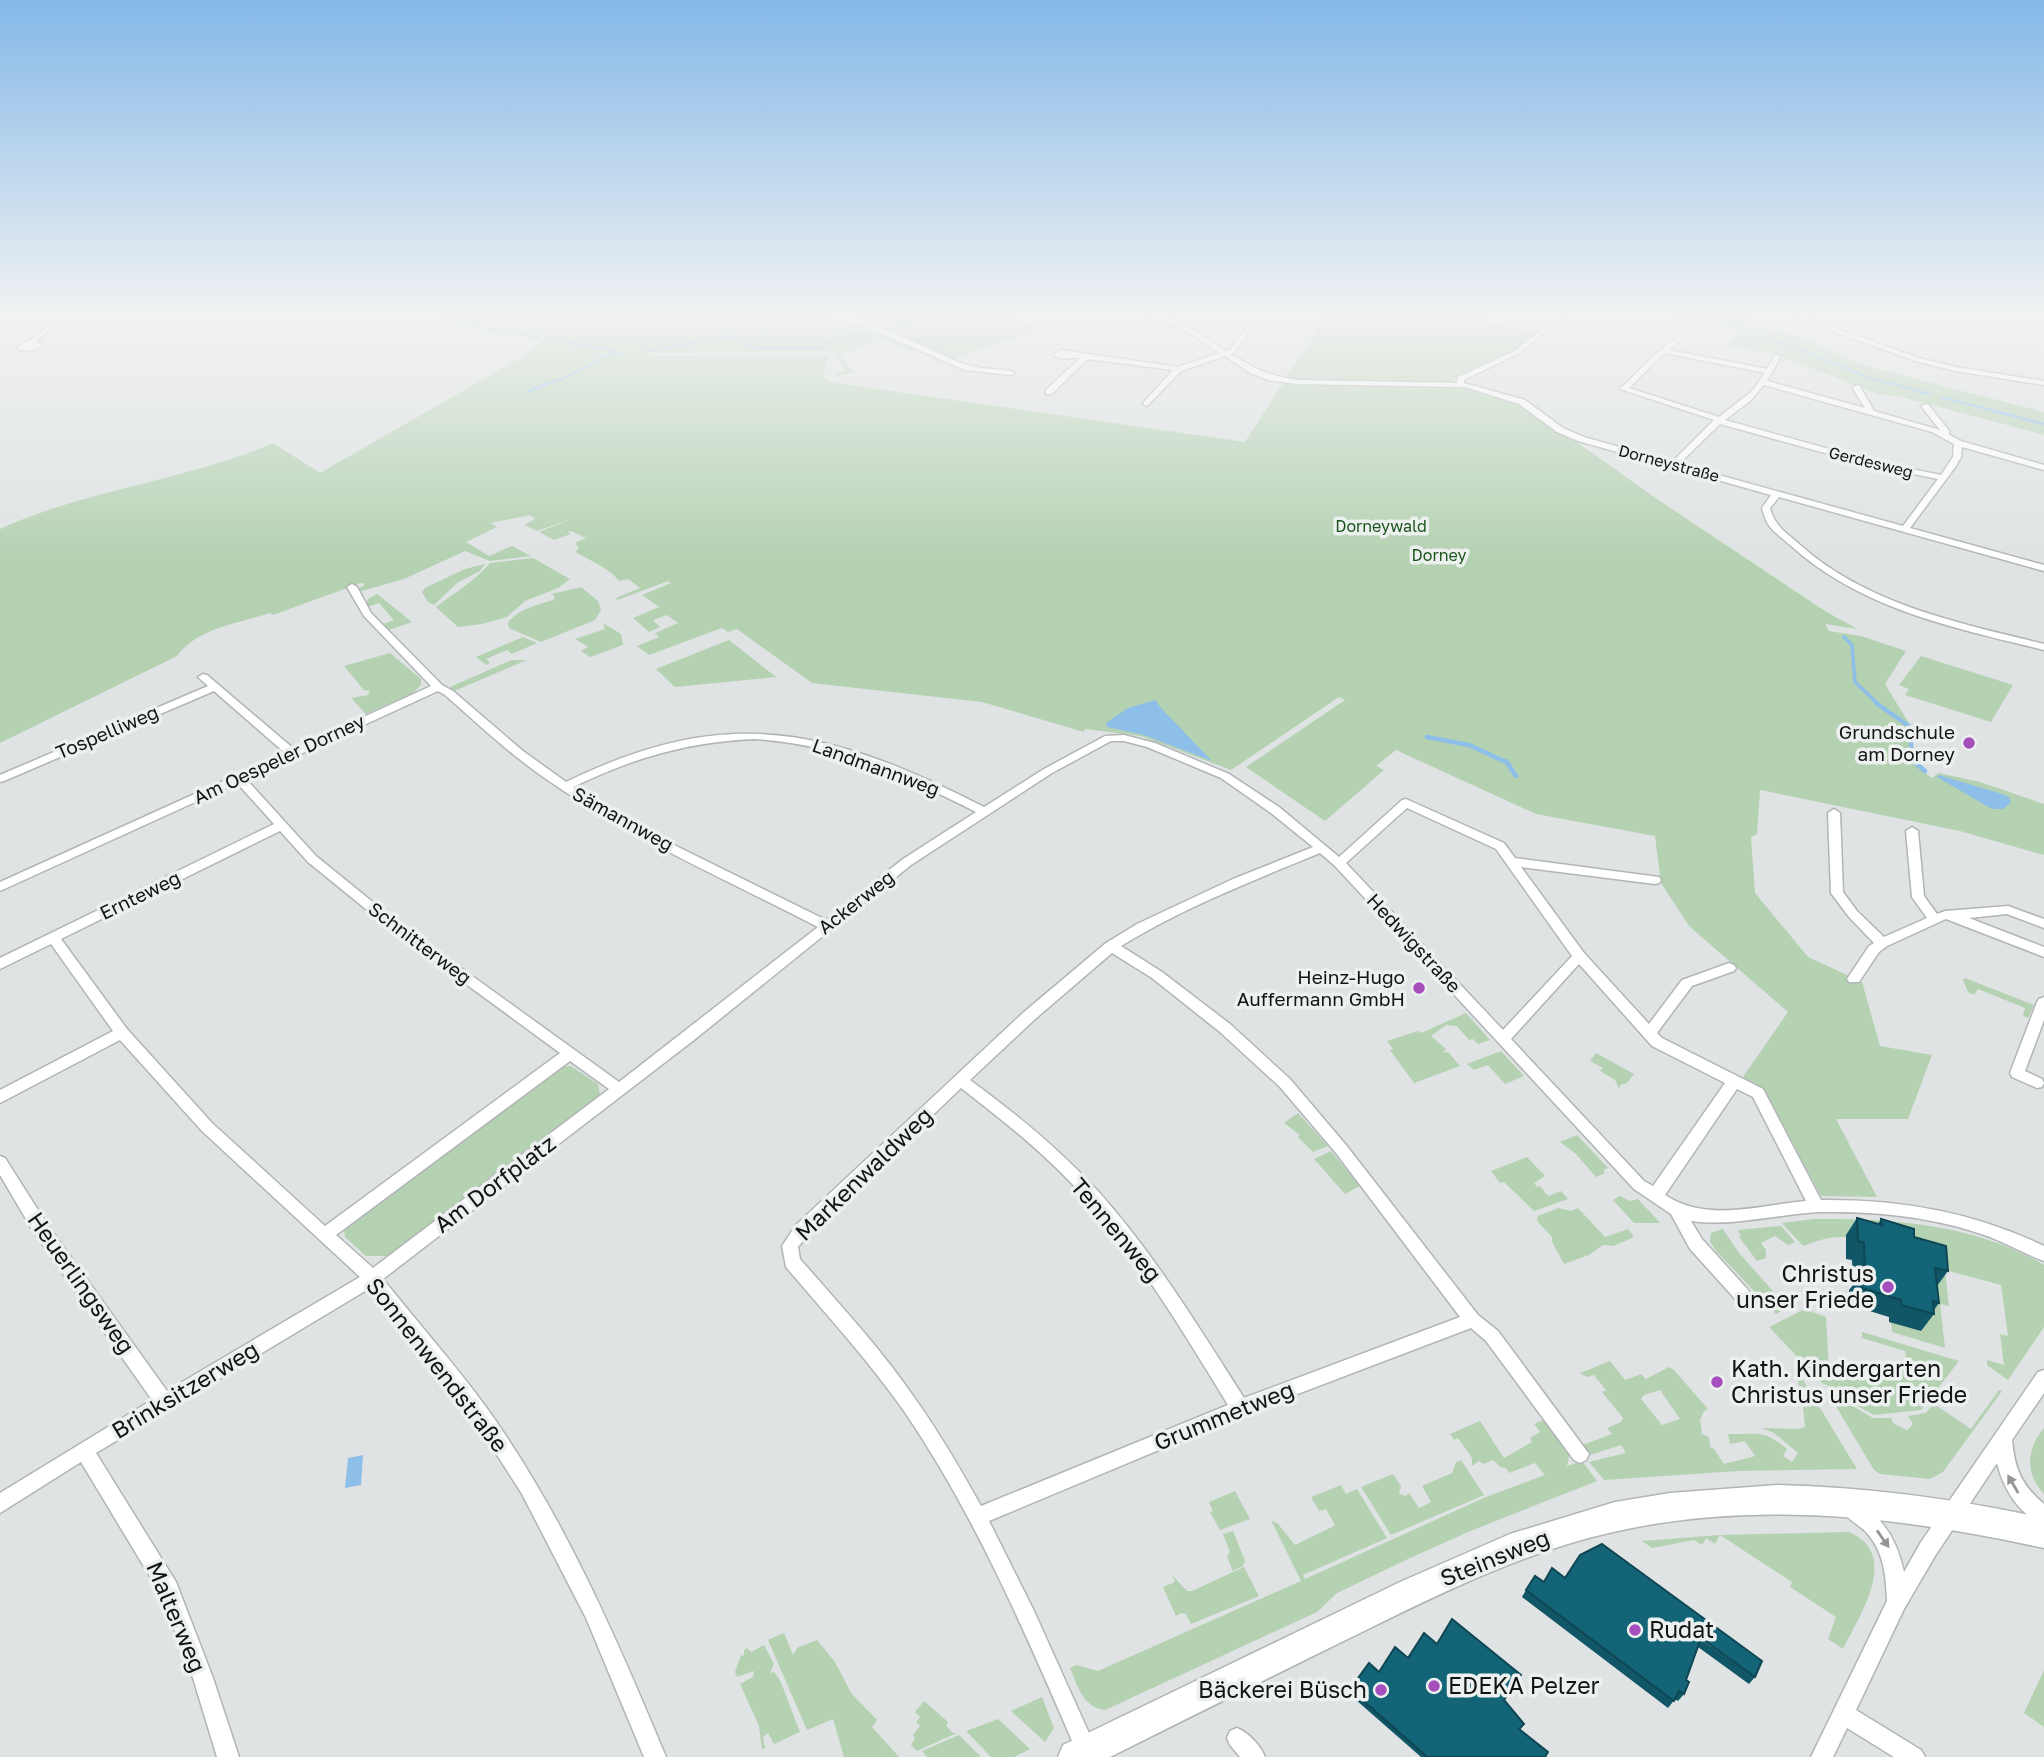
<svg xmlns="http://www.w3.org/2000/svg" width="2044" height="1757" font-family="'Golos Text',sans-serif">
<style>
.green{fill:#b4d1b2;fill-rule:evenodd}
.water{fill:#8ebfe8}
.lines{fill:none;stroke-linecap:round;stroke-linejoin:round}
.stream-far2{stroke:#8ebfe8;stroke-width:2.5}
.stream-far1{stroke:#8ebfe8;stroke-width:3.5}
.stream{stroke:#8ebfe8;stroke-width:4.5}
.minor-casing{stroke:#b1b5b5;stroke-width:3}
.secondary-casing{stroke:#b1b5b5;stroke-width:3}
.minor{fill:#fff;fill-rule:evenodd}
.secondary{fill:#fff;fill-rule:evenodd}
.wall{fill:#115666}
.building{fill:#146477;stroke:#0e4653;stroke-width:2}
.oneway{fill:#959595}
.poi-dot{fill:#a54ebc;stroke:#ecf1f0;stroke-width:2.5}
.labels{text-anchor:middle;stroke-width:7;stroke-linejoin:round;paint-order:stroke}
.far-street-label{font-size:16px;fill:#131414;stroke:#ecf1f0}
.far-park-label{font-size:16px;fill:#1a541a;stroke:#ecf1f0}
.street-label{font-size:19px;fill:#131414;stroke:#ecf1f0}
.poi-label{font-size:19px;fill:#131414;stroke:#ecf1f0;text-anchor:end}
.near-street-label{font-size:23px;fill:#131414;stroke:#ecf1f0}
.near-poi-label{font-size:23px;fill:#131414;stroke:#ecf1f0;text-anchor:start}
</style>
<rect width="100%" height="100%" fill="#dfe3e3"/>
<!-- green -->
<g class="green">
<path d="M449 315H1003L1041 329 952 359 923 348 913 352 884 339 842 354 841 358 854 372 828 379 846 370 833 353 829 351 640 353 658 356 829 355 823 378 830 382 1245 442 1327 315H1482L1489 323 1538 332C1518 355 1480 365 1453 380L1455 385 1526 406 1657 499 1825 611 1857 629 1825 624 1829 631 1861 636 1906 651 1885 684 1910 725 1914 764 1932 778 1939 773 1980 782 2044 804V855L1960 831 1760 790 1757 834 1751 837 1755 893 1808 957 1862 982 1880 1046 1932 1055 1908 1119H1836L1877 1197 1821 1196 1764 1089 1743 1077 1788 1012 1689 926 1661 883 1655 836 1536 814 1396 750 1376 766 1384 770 1325 821 1246 767 1345 700 1339 697 1231 770 1141 736 1085 729 1084 732 982 702 812 683 737 629 728 632 722 628 649 655 637 646 659 637 655 633 678 623 667 615 653 620 660 627 649 632 633 618 659 607 642 595 671 583 668 581 617 600 616 598 640 588 628 579 619 581C611 570 592 561 575 552L579 548 575 543 586 538 571 531 568 532 571 534 554 540 539 532 576 517 537 531 524 525 535 519 530 515 491 523 497 527 466 542 489 556 512 546 531 556 490 561 465 551 404 579 354 593 365 584 361 583 273 615 270 613C237 624 199 627 177 656L0 743V529C87 489 185 481 273 443L320 473 520 358 546 338 460 325 444 318Z"/>
<polygon points="1663,315 1746,315 1765,327 1807,340 1862,365 2044,412 2044,435 1898,396 1877,394 1779,355 1730,346 1739,332"/>
<path d="M533 558 570 579 558 588 525 601 507 617 482 624 458 627 436 607C454 593 475 581 490 563Z"/>
<polygon points="485,564 480,571 457,583 434,605 428,602 422,592 425,588 465,569"/>
<path d="M581 587 598 601 601 610 595 620 541 642 509 628 508 623C517 609 538 605 553 600L555 597 552 594Z"/>
<polygon points="377,594 412,622 389,630 383,624 394,620 379,603 368,607 366,604 368,599"/>
<polygon points="603,623 621,634 623,645 590,657 581,651 588,647 575,639 605,629"/>
<polygon points="523,637 537,643 512,654 507,650 486,659 490,663 486,665 476,657"/>
<polygon points="729,640 776,677 675,687 656,669"/>
<polygon points="390,653 421,679 421,685 413,693 366,714 351,698 368,695 370,691 364,690 344,666"/>
<polygon points="1921,656 2013,685 1991,722 1905,695 1909,689 1899,685"/>
<polygon points="512,660 527,660 454,691 450,687"/>
<polygon points="1965,978 2034,1005 2028,1018 2023,1016 2025,1008 1978,989 1974,995 1968,992 1963,980"/>
<polygon points="1466,1013 1490,1040 1478,1044 1473,1039 1469,1040 1457,1026 1446,1025 1431,1036 1446,1049 1443,1053 1448,1052 1460,1066 1414,1083 1390,1050 1393,1049 1387,1041 1418,1031 1421,1033"/>
<polygon points="1501,1051 1524,1076 1505,1084 1488,1065 1474,1070 1467,1064"/>
<polygon points="1596,1053 1634,1074 1627,1083 1620,1085 1620,1090 1615,1080 1600,1071 1603,1068 1590,1061"/>
<polygon points="571,1066 598,1084 600,1095 390,1256 366,1256 345,1237 344,1229 369,1206 377,1206 407,1183 407,1179 431,1165 429,1160 434,1157 440,1158 493,1119 492,1114 498,1110 505,1110 551,1076 549,1072 560,1067"/>
<polygon points="1298,1113 1324,1142 1328,1146 1313,1152 1298,1137 1300,1135 1284,1123"/>
<polygon points="1577,1135 1608,1168 1603,1170 1605,1173 1596,1177 1576,1154 1560,1142"/>
<polygon points="1331,1151 1360,1186 1345,1194 1314,1159"/>
<polygon points="1527,1157 1545,1176 1534,1183 1537,1187 1540,1186 1548,1196 1561,1191 1568,1199 1534,1211 1504,1182 1500,1183 1491,1171"/>
<polygon points="1620,1196 1630,1201 1638,1199 1660,1223 1634,1223 1613,1200"/>
<polygon points="1559,1208 1571,1211 1578,1208 1605,1237 1628,1229 1634,1237 1613,1246 1603,1245 1589,1255 1564,1264 1552,1242 1552,1237 1537,1221 1538,1216"/>
<path d="M1814 1219C1893 1218 1975 1224 2044 1265V1327L2008 1380 1987 1365V1360L2004 1365 2000 1334 2008 1336 2001 1285 1945 1270 1949 1306 1940 1304 1945 1348 1892 1332 1891 1322 1921 1331 1870 1242C1842 1234 1830 1236 1803 1246L1782 1223Z"/>
<polygon points="1781,1226 1795,1242 1788,1245 1775,1236 1761,1243 1766,1250 1766,1258 1757,1261 1739,1237 1741,1236 1738,1230"/>
<polygon points="1723,1229 1739,1253 1779,1298 1788,1294 1796,1303 1776,1314 1716,1251 1710,1241 1711,1233"/>
<polygon points="1805,1309 1826,1317 1829,1368 1874,1381 1874,1372 1902,1380 1900,1365 1907,1366 1905,1351 1862,1338 1862,1332 1959,1361 1921,1410 1874,1415 1856,1405 1838,1390 1822,1383 1769,1327"/>
<path d="M1610 1361 1625 1380 1641 1374 1646 1379 1669 1367 1674 1370 1708 1409 1704 1411 1700 1420 1702 1434 1709 1437 1710 1447 1714 1449 1724 1464 1755 1456 1745 1441 1730 1444 1728 1434C1755 1435 1763 1428 1787 1449L1783 1456 1792 1462 1798 1453 1774 1433 1761 1428 1798 1429 1805 1427 1802 1396 1797 1379 1800 1375 1857 1469 1738 1471 1604 1480 1589 1462 1626 1453 1621 1445 1587 1456 1580 1446 1612 1434 1607 1428 1621 1422 1623 1418 1602 1392 1606 1390 1594 1375 1587 1377 1580 1373ZM1660 1390 1680 1419 1662 1425 1641 1399 1644 1395Z"/>
<polygon points="1999,1390 2002,1391 1943,1472 1930,1479 1880,1474 1874,1470 1827,1391 1873,1418 1891,1418 1894,1424 1907,1430 1913,1424 1908,1416 1926,1413 1934,1404 1971,1429"/>
<path d="M1546 1419 1570 1452 1567 1466 1582 1461 1597 1481 1468 1532 1408 1559 1337 1593 1317 1612 1105 1710C1083 1707 1078 1687 1070 1668L1076 1665 1098 1671 1301 1581 1271 1520 1278 1524 1295 1545 1332 1527 1335 1525 1326 1509 1319 1511 1311 1497 1341 1485 1346 1494 1357 1489 1387 1538 1303 1575 1305 1579 1486 1497 1545 1475 1535 1463 1509 1473 1506 1468 1500 1467 1493 1460 1484 1464 1479 1461 1472 1466V1458L1458 1438 1454 1440 1450 1434 1480 1421 1504 1458 1532 1442 1530 1438 1540 1432 1534 1424Z"/>
<path d="M2044 1428V1494C2025 1474 2026 1449 2044 1428Z"/>
<polygon points="1461,1460 1484,1495 1391,1535 1361,1487 1393,1474 1401,1486 1399,1494 1406,1496 1409,1493 1419,1508 1431,1502 1422,1486 1452,1473 1456,1462"/>
<polygon points="1235,1491 1250,1519 1220,1530 1210,1512 1213,1511 1209,1502"/>
<polygon points="1233,1531 1245,1561 1243,1566 1233,1571 1227,1557 1230,1552 1223,1534"/>
<path d="M1849 1532C1901 1554 1860 1615 1843 1649L1828 1639 1836 1617 1790 1587 1792 1582 1720 1535 1715 1544 1706 1538 1702 1545 1694 1540 1652 1548 1642 1541 1720 1535Z"/>
<polygon points="1244,1567 1259,1596 1191,1624 1186,1614 1181,1613 1176,1616 1163,1587 1175,1582 1172,1575 1187,1591 1192,1591"/>
<polygon points="784,1633 793,1655 797,1648 817,1640 835,1662 851,1693 877,1720 872,1727 899,1757 844,1757 833,1719 807,1730 768,1640"/>
<polygon points="764,1645 774,1664 770,1673 774,1672 780,1680 800,1732 774,1744 768,1733 763,1737 765,1748 762,1749 759,1726 740,1684 753,1677 754,1671 737,1677 735,1672 741,1655 744,1656 744,1650 747,1648 751,1652"/>
<polygon points="2044,1670 2044,1727 2024,1713"/>
<polygon points="1042,1697 1054,1728 1045,1742 1011,1711"/>
<polygon points="924,1701 948,1722 946,1726 953,1733 957,1733 917,1751 911,1745 915,1738 913,1735 920,1726 916,1722 920,1717 915,1712"/>
<polygon points="998,1719 1030,1749 1014,1757 991,1757 966,1731"/>
<polygon points="959,1735 981,1757 927,1757 922,1751"/>
</g>
<!-- water -->
<g class="water">
<polygon points="1155,700 1161,708 1212,761 1144,735 1107,727 1106,723 1128,708"/>
<polygon points="1939,775 2002,794 2009,797 2011,803 2003,809 1992,809 1937,777"/>
<polygon points="363,1455 361,1485 345,1488 348,1458"/>
</g>
<g class="lines">
<!-- stream-far2 -->
<g class="stream-far2">
<polyline points="1705,315 1787,345"/>
<polyline points="455,324 541,338"/>
<polyline points="887,331 933,315"/>
<polyline points="864,336 878,333"/>
<polyline points="550,339 611,350 617,354"/>
<polyline points="1796,348 1867,377 1929,394"/>
<polyline points="648,351 730,336 756,348 820,348 840,336 865,334"/>
<polyline points="528,391 567,377 603,357 622,353"/>
<polyline points="1941,397 2044,424"/>
</g>
<!-- stream-far1 -->
<polyline class="stream-far1" points="1844,637 1852,645 1855,682 1879,705"/>
<!-- stream -->
<g class="stream">
<polyline points="1876,703 1909,726 1912,755"/>
<polyline points="1427,737 1469,745 1508,763"/>
<polyline points="1912,760 1925,771"/>
<polyline points="1506,761 1516,776"/>
</g>
<!-- minor casing -->
<g class="minor-casing">
<g id="minor">
<path d="M65 315H72L43 334 36 342 41 344V346L30 351 17 349V347C33 340 49 325 65 315Z"/>
<path d="M822 315C864 311 926 351 967 365 981 369 997 369 1011 371L1015 373 1011 375 965 370 861 325Z"/>
<path d="M1143 315C1171 312 1203 336 1226 351L1230 350 1255 315H1261L1234 352 1231 354C1255 369 1269 376 1298 380L1457 383 1458 377 1515 351 1560 315H1566L1519 353 1464 380V383L1525 400 1563 428 1584 437 1672 462 1714 420 1620 389 1656 354 1677 337 1676 334 1679 332 1684 337 1669 350 1767 369 1775 355H1779L1781 356 1767 381 1865 408 1852 387 1859 385 1874 411 1940 430 1921 406 1928 404 1950 432 1948 434 1961 441 2044 465V470L1962 447 1961 457 1956 466 1910 528 2044 565V571L1779 497 1770 508C1775 526 1785 532 1799 544 1867 605 1959 623 2044 644V650C1954 628 1860 609 1790 545 1774 531 1767 529 1762 508L1771 495 1578 441 1557 432 1519 404 1465 387 1298 384 1268 380 1250 373 1225 356 1181 371 1147 406 1143 404 1144 402 1173 370 1087 359 1052 394H1046V390L1080 358C1068 357 1067 361 1054 356V354L1060 350 1178 367 1220 353 1184 329ZM1664 353 1765 373 1752 391 1719 417 1629 388ZM1764 385 1932 432 1954 444 1953 457 1941 475 1872 461 1725 420 1750 401ZM1720 424 1868 465 1938 479 1903 526 1679 464Z"/>
<polygon points="1790,315 1798,315 1919,358 1956,367 2044,381 2044,385 1956,371 1915,361"/>
<path d="M352 584 357 587 371 613 442 685 453 691 523 751 566 782C728 703 829 728 984 807L1044 769 1105 736 1124 735 1155 743 1229 774 1279 807 1339 857 1402 800 1406 799 1504 843 1515 858 1659 877 1661 880 1659 883 1655 884 1521 867 1584 953 1649 1024 1682 980 1729 963 1734 965 1736 968 1734 971 1692 986 1657 1033 1662 1038 1763 1089 1821 1200C1899 1199 1974 1212 2044 1246V1261C2025 1254 2008 1244 1990 1237 1936 1217 1877 1211 1820 1212 1776 1214 1735 1227 1691 1221L1702 1239 1749 1291 1751 1296 1749 1301 1743 1303 1737 1301 1690 1249 1671 1214 1634 1189 1335 866 1320 853C1252 881 1183 908 1121 946L1162 972 1230 1024 1290 1079 1346 1145 1478 1315 1498 1331 1589 1454 1586 1460 1580 1463 1574 1460 1486 1341 1471 1328 1245 1414 989 1521 1034 1611 1097 1751 1095 1757H1079C1028 1639 977 1518 904 1411 868 1360 826 1314 786 1267L782 1246 796 1225 1024 1012 1106 943 1137 924 1233 879 1313 847 1271 813 1221 778 1147 747 1124 741H1111L1052 773 911 865 694 1040 383 1279C417 1322 454 1363 486 1407 563 1514 616 1637 666 1757H644L586 1618 522 1494 474 1419 370 1288 96 1453 176 1582 213 1678 239 1757H217L193 1678 161 1595 81 1462 0 1513V1493L152 1400 33 1231 0 1175V1156L5 1158 45 1221 167 1391 360 1277 202 1131 120 1040 0 1103V1090L113 1031 51 944 0 969V958L274 824 237 783 0 891V882L285 753 214 691 4 781 0 782V775L208 686 198 677 203 674 207 675 294 749 431 686 364 616 347 587ZM438 691 445 695C479 725 512 756 549 781 633 839 727 880 818 927L619 1082 396 921 316 856 246 779ZM754 739C837 744 903 775 976 812L903 859 826 920 664 840 573 787C633 758 687 742 754 739ZM1407 808 1496 849 1572 956 1503 1030 1346 863ZM280 831 308 862 388 927 560 1053 325 1226 212 1123 127 1029 61 939ZM1112 953 1152 978 1220 1032 1280 1087 1336 1153 1460 1317 1244 1398C1198 1326 1153 1252 1096 1189 1058 1148 1015 1113 970 1080L1034 1020ZM1579 964 1652 1046 1725 1083 1653 1186 1644 1181 1511 1039ZM570 1061 609 1089 373 1268 336 1235ZM961 1088C1005 1122 1049 1157 1085 1198 1141 1261 1184 1333 1228 1405L981 1506C961 1470 940 1434 916 1400 882 1350 840 1305 800 1259L798 1247 808 1235ZM1737 1089 1753 1097 1806 1201C1759 1205 1707 1223 1665 1195Z"/>
<polygon points="1834,809 1840,813 1843,892 1857,911 1884,937 1927,918 1912,897 1906,831 1912,827 1918,831 1924,896 1937,914 1945,911 2008,906 2044,919 2044,928 2007,914 1969,918 2044,947 2044,957 1946,919 1887,946 1879,952 1859,982 1849,982 1847,979 1869,946 1874,943 1849,917 1831,893 1828,813"/>
<polygon points="2044,997 2044,1020 2025,1071 2042,1079 2044,1083 2042,1087 2037,1088 2012,1077 2010,1073 2037,1002 2039,999"/>
<path d="M2044 1370V1393L2012 1440C2015 1470 2021 1484 2044 1504V1525C2019 1515 2003 1488 1997 1463L1935 1556 1904 1609 1856 1710 1921 1750 1925 1757H1894L1847 1728 1833 1757H1811L1887 1601C1886 1576 1884 1551 1866 1532 1858 1524 1846 1519 1842 1509L1844 1502 1851 1500C1882 1513 1897 1540 1904 1572L1921 1542 2038 1372Z"/>
<path d="M1237 1728C1249 1733 1260 1745 1265 1757H1240L1230 1745 1227 1738 1230 1731Z"/>
</g>
</g>
<!-- secondary casing -->
<g class="secondary-casing">
<path id="secondary" d="M1777 1485C1868 1487 1955 1499 2044 1518V1548C1902 1517 1757 1499 1613 1532 1524 1552 1443 1592 1362 1632 1278 1673 1194 1715 1110 1757H1058L1063 1745 1400 1582 1510 1534 1615 1502 1670 1493Z"/>
</g>
<!-- minor -->
<use href="#minor" class="minor"/>
<!-- secondary -->
<use href="#secondary" class="secondary"/>
</g>
<!-- wall -->
<g class="wall">
<polygon points="1857,1218 1878,1224 1881,1219 1914,1237 1948,1271 1937,1286 1939,1303 1934,1310 1934,1314 1921,1331 1889,1322 1889,1317 1850,1305 1849,1290 1853,1285 1852,1260 1846,1259 1846,1235"/>
<polygon points="1580,1555 1755,1677 1749,1684 1698,1647 1686,1680 1684,1694 1678,1701 1675,1699 1668,1708 1522,1597 1526,1590 1544,1582 1565,1578"/>
<polygon points="1437,1644 1504,1700 1524,1724 1520,1730 1545,1757 1421,1757 1348,1693 1350,1689 1379,1672"/>
</g>
<!-- building -->
<g class="building">
<polygon points="1857,1218 1882,1225 1881,1219 1914,1229 1914,1237 1946,1246 1948,1271 1935,1268 1939,1303 1933,1301 1934,1314 1901,1305 1901,1300 1862,1288 1861,1273 1865,1274 1864,1243 1858,1241"/>
<polygon points="1602,1544 1762,1661 1755,1677 1701,1638 1686,1680 1689,1682 1684,1694 1679,1691 1674,1701 1526,1590 1535,1576 1544,1582 1552,1568 1565,1578 1580,1555"/>
<polygon points="1452,1619 1521,1675 1504,1700 1524,1724 1519,1729 1548,1752 1545,1757 1427,1757 1350,1689 1369,1663 1379,1672 1395,1647 1408,1658 1424,1633 1437,1644"/>
</g>
<!-- one-way arrows -->
<defs><path id="oneway-solid" d="M-6-.8H1V-3.2L6.5 0L1 3.2V.8H-6Z" transform="scale(1.75)"/></defs>
<g class="oneway">
<use href="#oneway-solid" transform="translate(2013 1484) rotate(-120)"/>
<use href="#oneway-solid" transform="translate(1883 1539) rotate(55)"/>
</g>
<!-- sky -->
<linearGradient id="sky" x2="0" y2="1"><stop stop-color="#84b8e8"/><stop offset="0.56" stop-color="#f1f2f2"/><stop offset="1" stop-color="#f1f2f2" stop-opacity="0"/></linearGradient>
<rect width="2044" height="560" fill="url(#sky)"/>
<!-- markers -->
<g class="poi-dot">
<circle cx="1969" cy="743" r="7"/>
<circle cx="1419" cy="988" r="7"/>
<circle cx="1888" cy="1287" r="7"/>
<circle cx="1717" cy="1382" r="7"/>
<circle cx="1635" cy="1630" r="7"/>
<circle cx="1434" cy="1686" r="7"/>
<circle cx="1381" cy="1690" r="7"/>
</g>
<g class="labels">
<!-- far-street labels -->
<g class="far-street-label">
<text transform="translate(1871 462) rotate(14)" y="6">Gerdesweg</text>
<text transform="translate(1669 463) rotate(15)" y="6">Dorneystraße</text>
</g>
<!-- far-park labels -->
<g class="far-park-label">
<text x="1381" y="532">Dorneywald</text>
<text x="1439" y="561">Dorney</text>
</g>
<!-- street labels -->
<g class="street-label">
<text transform="translate(107 732) rotate(-23)" y="7">Tospelliweg</text>
<text transform="translate(279 759) rotate(-25)" y="7">Am Oespeler Dorney</text>
<text transform="translate(876 767) rotate(20)" y="7">Landmannweg</text>
<text transform="translate(623 819) rotate(29)" y="7">Sämannweg</text>
<text transform="translate(140 895) rotate(-26)" y="7">Ernteweg</text>
<text transform="translate(856 902) rotate(-38)" y="7">Ackerweg</text>
<text transform="translate(420 943) rotate(37)" y="7">Schnitterweg</text>
<text transform="translate(1414 943) rotate(47)" y="7">Hedwigstraße</text>
</g>
<!-- poi labels -->
<g class="poi-label">
<text x="1955" y="739">Grundschule<tspan x="1955" dy="22">am Dorney</tspan></text>
<text x="1405" y="984">Heinz-Hugo<tspan x="1405" dy="22">Auffermann GmbH</tspan></text>
</g>
<!-- near-street labels -->
<g class="near-street-label">
<text transform="translate(864 1174) rotate(-44)" y="8">Markenwaldweg</text>
<text transform="translate(495 1184) rotate(-37)" y="8">Am Dorfplatz</text>
<text transform="translate(1116 1230) rotate(50)" y="8">Tennenweg</text>
<text transform="translate(81 1283) rotate(55)" y="8">Heuerlingsweg</text>
<text transform="translate(437 1365) rotate(52)" y="8">Sonnenwendstraße</text>
<text transform="translate(185 1390) rotate(-31)" y="8">Brinksitzerweg</text>
<text transform="translate(1224 1416) rotate(-22)" y="8">Grummetweg</text>
<text transform="translate(1495 1558) rotate(-22)" y="8">Steinsweg</text>
<text transform="translate(176 1617) rotate(67)" y="8">Malterweg</text>
</g>
<!-- near-poi labels -->
<g class="near-poi-label">
<text x="1874" y="1282" text-anchor="end">Christus<tspan x="1874" dy="26">unser Friede</tspan></text>
<text x="1731" y="1377">Kath. Kindergarten<tspan x="1731" dy="26">Christus unser Friede</tspan></text>
<text x="1649" y="1638">Rudat</text>
<text x="1448" y="1694">EDEKA Pelzer</text>
<text x="1367" y="1698" text-anchor="end">Bäckerei Büsch</text>
</g>
</g>
</svg>
